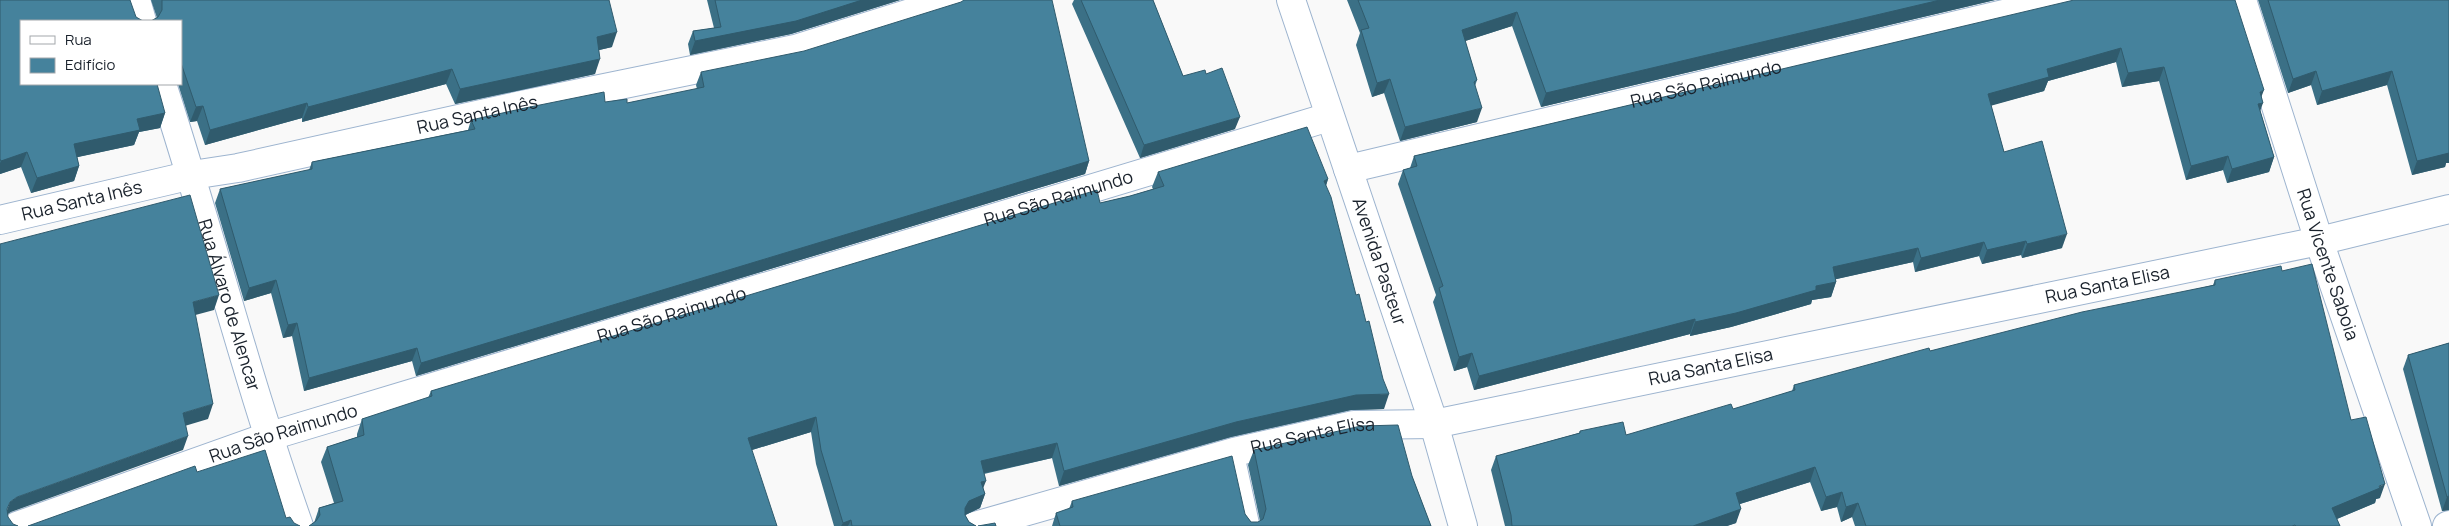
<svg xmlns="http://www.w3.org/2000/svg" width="2449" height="526" font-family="Manrope,sans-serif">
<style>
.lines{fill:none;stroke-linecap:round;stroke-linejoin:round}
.lane-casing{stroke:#9db4cf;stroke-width:21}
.street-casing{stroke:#9db4cf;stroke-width:30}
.lane{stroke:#fff;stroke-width:19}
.street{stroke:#fff;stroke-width:28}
.wall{fill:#3b7086}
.shaded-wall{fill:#305b6d}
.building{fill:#45829c;stroke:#305b6d}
.labels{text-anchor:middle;stroke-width:4;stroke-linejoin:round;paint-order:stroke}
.street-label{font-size:18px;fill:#1a222c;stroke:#fff}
</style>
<rect width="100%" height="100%" fill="#f9f9f9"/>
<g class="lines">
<!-- lane casing -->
<g class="lane-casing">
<polyline id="lane" points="1234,452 1250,526"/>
</g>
<!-- street casing -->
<g class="street-casing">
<g id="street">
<polyline points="136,0 142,21"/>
<path id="s1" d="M1291 0 1434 424 1463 526"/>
<path id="s2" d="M2242 0 2319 241 2417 526"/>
<path id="s3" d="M162 84C210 231 247 380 299 526"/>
<path id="s4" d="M1348 169 2063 0"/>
<path id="s5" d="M0 220 192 175 238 168 517 106 795 49 952 0"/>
<path id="s6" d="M17 526 267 437 1329 117"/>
<path id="s7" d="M975 526 1234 452 1354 425 1434 424 2319 241 2449 209"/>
<polyline points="2447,526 2449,525"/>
</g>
</g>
<!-- lane -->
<use href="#lane" class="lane"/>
<!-- street -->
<use href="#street" class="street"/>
</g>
<!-- wall -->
<g class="wall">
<polygon points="0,0 21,21 165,113 160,128 139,132 134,145 77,157 79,166 74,181 31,193 21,167 0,174"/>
<polygon points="151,0 609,0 612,47 599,50 595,74 455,104 446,84 302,122 302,118 205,145 197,121 190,122 178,84 181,84 181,21 157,18"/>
<polygon points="707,0 900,0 791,34 690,55 688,44 693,31 714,28"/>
<polygon points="1074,0 1153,0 1183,76 1206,74 1235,129 1140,158 1072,4"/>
<polygon points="1347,0 1995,0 1541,107 1512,26 1465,41 1477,80 1475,86 1477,122 1400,141 1384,93 1372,97 1356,45 1360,33"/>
<polygon points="2258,0 2449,0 2449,163 2446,163 2445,167 2412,175 2387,85 2317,105 2311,85 2288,93"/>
<polygon points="2072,1 2262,97 2260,110 2274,157 2269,172 2227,183 2223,170 2186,180 2159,81 2122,87 2116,62 2048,81 2044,91 1991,105 2004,152 2062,248 2022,258 2021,255 1982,264 1979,256 1915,272 1913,262 1836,279 1836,282 1831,297 1812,300 1811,304 1731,327 1690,336 1690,334 1474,390 1467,367 1454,371 1433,302 1436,295 1398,184 1403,170 1410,168 1414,156"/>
<polygon points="701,72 1089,161 1085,174 416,376 412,361 304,391 292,336 283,338 271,293 244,301 215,203 220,189 309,170 312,162 468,130 471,120 605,102 627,103 697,89 696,85"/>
<polygon points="1158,172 1328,179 1326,186 1384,409 1351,410 1231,437 1059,486 1052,458 984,474 983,488 985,494 980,508 965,515 969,522 976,526 834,526 816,464 811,432 752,450 314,523 319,508 334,503 321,462 327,447 357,437 357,434 362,419 428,398 431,391 1100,203 1130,196 1153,189 1152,187"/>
<polygon points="2282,271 2351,420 2380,498 2376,499 2375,503 2337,519 2340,526 1855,526 1852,517 1841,522 1837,507 1821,511 1810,482 1740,504 1736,523 1727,526 1505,526 1491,470 1496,456 1579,433 1580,431 1626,435 1733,409 1792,391 1794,385 1930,351 2213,285 2215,280"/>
<polygon points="2449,343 2449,510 2442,511 2403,369 2408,355"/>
<polygon points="1254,450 1412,476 1431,526 1052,526 1056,513 1069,509 1072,501 1245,514 1251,522 1258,522 1260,521 1248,465"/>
</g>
<!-- shaded-wall -->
<g class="shaded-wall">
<polygon points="862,0 900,0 791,34 690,55 695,41"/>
<polygon points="1940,0 1995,0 1541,107 1546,93"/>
<polygon points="1517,12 1512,26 1456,44 1462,30"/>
<polygon points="617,32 612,47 591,52 597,37"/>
<polygon points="2121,48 2116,62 2048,81 2044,91 1983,108 1988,94 2047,69"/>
<polygon points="600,59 595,74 455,104 460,89"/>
<polygon points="2164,67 2159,81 2122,87 2128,73"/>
<polygon points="452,69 446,84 302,122 308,107"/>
<polygon points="2316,71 2311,85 2288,93 2293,79"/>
<polygon points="2392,71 2387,85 2317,105 2322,91"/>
<polygon points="1390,79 1384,93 1372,97 1377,83"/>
<polygon points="2264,90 2259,103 2263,103 2258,117 2253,118 2260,92"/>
<polygon points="307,103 302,118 205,145 210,130"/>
<polygon points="203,106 197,121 190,122 196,107"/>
<polygon points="1482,108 1477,122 1400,141 1405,127"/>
<polygon points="165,113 160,128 139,132 134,145 69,159 74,144 137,119"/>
<polygon points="1240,117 1235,129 1140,158 1144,145"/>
<polygon points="2449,150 2449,163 2446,163 2445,167 2412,175 2417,161"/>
<polygon points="27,152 21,167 0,174 0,163 1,161"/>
<polygon points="2228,156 2223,170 2186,180 2191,166"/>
<polygon points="2274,157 2269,172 2227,183 2232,169"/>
<polygon points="1089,161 1085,174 416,376 421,363"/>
<polygon points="79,166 74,181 31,193 37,178"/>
<polygon points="1328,179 1323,194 1324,181"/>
<polygon points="2067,234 2062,248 2022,258 2027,244"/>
<polygon points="2026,241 2021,255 1982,264 1987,250"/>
<polygon points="1984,242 1979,256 1915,272 1921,258"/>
<polygon points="1918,248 1913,262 1828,281 1833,267"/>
<polygon points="276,280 271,293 244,301 249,288"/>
<polygon points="1836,282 1831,297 1812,300 1811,304 1731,327 1690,336 1695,322 1816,286"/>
<polygon points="219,295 214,310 188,317 193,302"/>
<polygon points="1695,319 1690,334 1474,390 1479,376"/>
<polygon points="297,323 292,336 283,338 288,325"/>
<polygon points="417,348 412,361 304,391 309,378"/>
<polygon points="1472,353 1467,367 1454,371 1459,357"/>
<polygon points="1389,394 1384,409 1351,410 1231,437 1059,486 1064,471 1236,422 1356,395"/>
<polygon points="213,404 208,419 178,428 183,413"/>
<polygon points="816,417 811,432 742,453 748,438"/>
<polygon points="188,436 183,450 11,512 5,516 2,524 10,502 17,497"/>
<polygon points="1057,443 1052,458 975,475 981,461"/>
<polygon points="1815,467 1810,482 1730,507 1736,493"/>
<polygon points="986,481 980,496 985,494 980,508 963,516 965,508 969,501 981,482"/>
<polygon points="2385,484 2380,498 2376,499 2375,503 2327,523 2332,508"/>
<polygon points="1842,492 1837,507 1821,511 1826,497"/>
<polygon points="2449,496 2449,510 2442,511 2447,497"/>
<polygon points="1858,503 1852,517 1841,522 1846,507"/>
<polygon points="1741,509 1736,523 1727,526 1693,526"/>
<polygon points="851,520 848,526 841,526 843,523"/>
</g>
<!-- building -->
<g class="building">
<polygon points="0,0 130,0 136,17 143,21 151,21 21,21 21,84 157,84 165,113 137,119 140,130 74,144 79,166 37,178 27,152 1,161 0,159"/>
<polygon points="162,0 609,0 617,32 597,37 600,59 460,89 452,69 308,107 307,103 210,130 203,106 196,107 181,63 181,21 151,21 158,17 162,10"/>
<polygon points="715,0 862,0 796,21 695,41 693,31 721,27"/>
<polygon points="964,0 1052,0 1089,161 421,363 417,348 309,378 297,323 288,325 276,280 249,288 220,189 312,169 312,162 475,129 471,120 525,108 604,92 605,102 627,99 627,103 704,87 701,72 804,51 961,2"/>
<polygon points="1081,0 1153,0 1183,76 1205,70 1206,74 1222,68 1240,117 1144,145"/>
<polygon points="1358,0 1940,0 1546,93 1517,12 1462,30 1477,80 1474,82 1482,108 1405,127 1390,79 1377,83 1361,30 1369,28"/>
<polygon points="2074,0 2235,0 2264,90 2260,92 2263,103 2258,104 2274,157 2232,169 2228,156 2191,166 2164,67 2128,73 2121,48 2047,69 2049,77 1988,94 2004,152 2042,141 2067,234 2027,244 2026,241 1987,250 1984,242 1921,258 1918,248 1833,267 1836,282 1816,286 1816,290 1736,313 1695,322 1695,319 1479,376 1472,353 1459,357 1439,288 1443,286 1403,170 1417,166 1414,156"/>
<polygon points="2268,0 2449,0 2449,153 2417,161 2392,71 2322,91 2316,71 2293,79"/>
<polygon points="1307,127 1328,179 1324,181 1331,197 1356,295 1359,294 1366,322 1369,321 1383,379 1389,394 1356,395 1236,422 1064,471 1057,443 981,461 986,481 981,482 985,494 969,501 965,508 965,515 969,522 976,526 852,526 851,520 843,523 821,450 816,417 748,438 777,526 309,526 316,521 320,515 319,508 343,501 327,447 364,435 362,419 432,396 431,391 1097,190 1100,203 1130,196 1164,186 1158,172"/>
<polygon points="190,195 219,295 193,302 213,404 183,413 188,436 17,497 10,502 7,509 8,517 13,524 18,526 0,526 0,244"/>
<polygon points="2312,264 2351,420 2366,417 2385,484 2379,486 2380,488 2332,508 2340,526 2296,526 2295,525 2292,526 1866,526 1858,503 1846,507 1842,492 1826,497 1815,467 1736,493 1741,509 1693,526 1512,526 1511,515 1496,456 1580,433 1580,431 1623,422 1626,435 1731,404 1733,409 1795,390 1794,385 1929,348 1930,351 2082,312 2215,285 2215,280 2281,266 2282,271"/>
<polygon points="2449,343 2449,496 2447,497 2408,355"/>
<polygon points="1398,425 1412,476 1431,526 1060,526 1056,513 1073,507 1072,501 1232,456 1245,514 1251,522 1258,522 1263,519 1266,509 1254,450 1361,426"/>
<polygon points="265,450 286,518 290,517 294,523 300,526 28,526 195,466 197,472"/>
<polygon points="995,523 996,526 978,526"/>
</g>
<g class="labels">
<!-- street labels -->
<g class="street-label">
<text dy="6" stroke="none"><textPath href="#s4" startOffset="368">Rua São Raimundo</textPath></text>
<text dy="6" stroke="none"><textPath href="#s5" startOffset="489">Rua Santa Inês</textPath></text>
<text dy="6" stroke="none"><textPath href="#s6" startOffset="1092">Rua São Raimundo</textPath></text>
<text dy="6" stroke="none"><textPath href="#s5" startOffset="84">Rua Santa Inês</textPath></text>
<text dy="6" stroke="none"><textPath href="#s1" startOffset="276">Avenida Pasteur</textPath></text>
<text dy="6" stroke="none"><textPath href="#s2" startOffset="278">Rua Vicente Saboia</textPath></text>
<text dy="6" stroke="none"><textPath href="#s7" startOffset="1160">Rua Santa Elisa</textPath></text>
<text dy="6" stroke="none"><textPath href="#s3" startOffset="231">Rua Álvaro de Alencar</textPath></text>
<text dy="6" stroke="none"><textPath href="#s6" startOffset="688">Rua São Raimundo</textPath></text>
<text dy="6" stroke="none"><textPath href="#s7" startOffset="755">Rua Santa Elisa</textPath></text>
<text dy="6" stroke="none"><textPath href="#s6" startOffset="282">Rua São Raimundo</textPath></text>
<text dy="6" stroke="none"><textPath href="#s7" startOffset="350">Rua Santa Elisa</textPath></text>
</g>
</g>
<!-- legend -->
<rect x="20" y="20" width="162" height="65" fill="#ffffff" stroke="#a3a7ab"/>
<rect x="30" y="36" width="25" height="8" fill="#ffffff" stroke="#a3a7ab"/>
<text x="65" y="45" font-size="15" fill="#1a222c">Rua</text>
<rect x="30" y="58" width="25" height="15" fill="#45829c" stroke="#a3a7ab"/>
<text x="65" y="70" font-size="15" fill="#1a222c">Edifício</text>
</svg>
